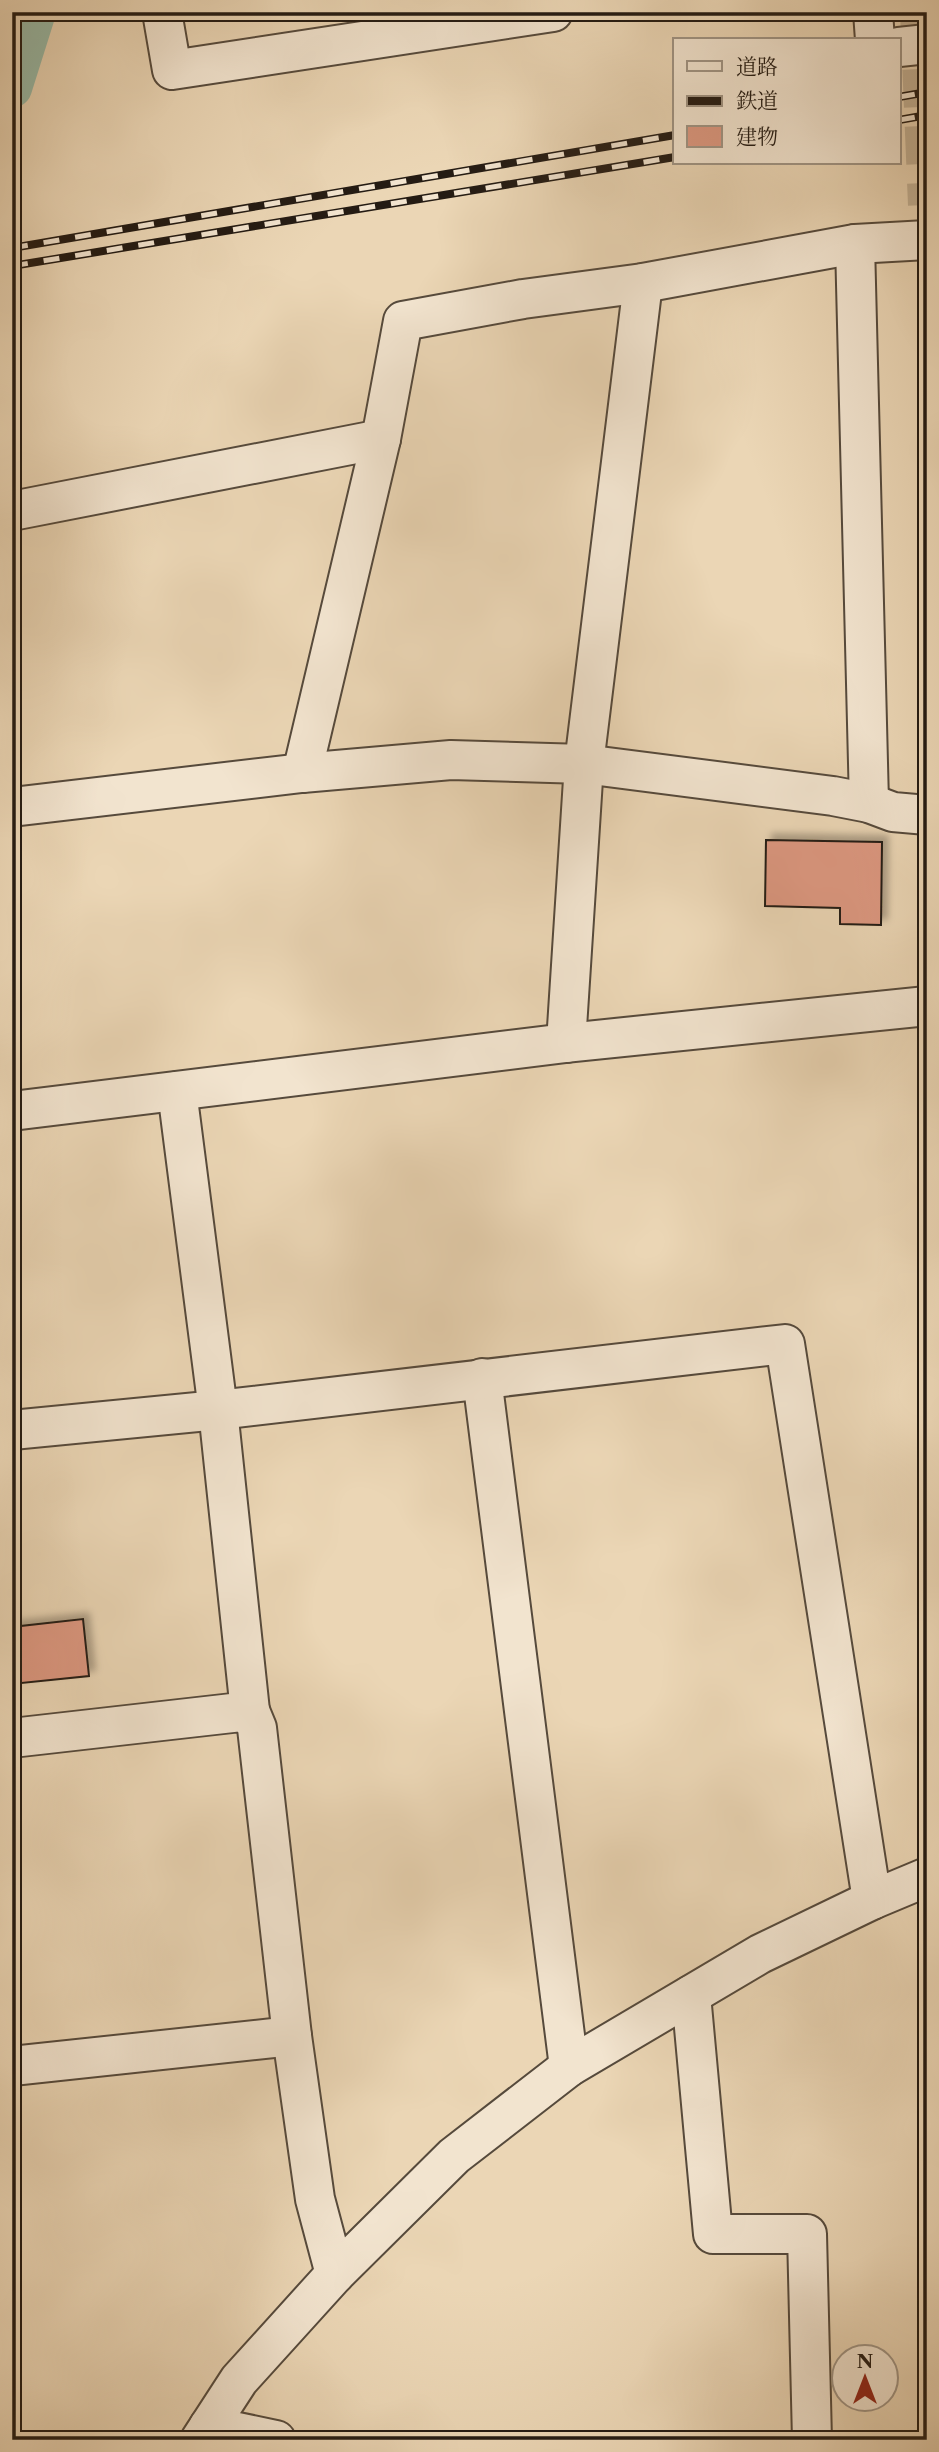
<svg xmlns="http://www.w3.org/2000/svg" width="939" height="2452" font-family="'Libre Caslon Text','Noto Serif JP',serif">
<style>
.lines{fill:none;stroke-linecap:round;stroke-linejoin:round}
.canal{stroke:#99baa7;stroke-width:40}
.building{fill:#dd9881;stroke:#241b13;stroke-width:2;filter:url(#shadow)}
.minor-tunnel{stroke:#c3b195;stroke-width:38;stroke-dasharray:38 19;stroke-linecap:butt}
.minor-casing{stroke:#564a3c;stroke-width:42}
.minor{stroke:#f2e4cf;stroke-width:38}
.rail-casing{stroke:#241b13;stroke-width:8}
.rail{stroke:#f2e4cf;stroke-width:5;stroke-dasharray:16;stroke-linecap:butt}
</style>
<defs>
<filter id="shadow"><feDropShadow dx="6" dy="-6" stdDeviation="3.5" flood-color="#0004"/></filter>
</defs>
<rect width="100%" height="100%" fill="#ebd6b5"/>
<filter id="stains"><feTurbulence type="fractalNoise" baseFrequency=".00286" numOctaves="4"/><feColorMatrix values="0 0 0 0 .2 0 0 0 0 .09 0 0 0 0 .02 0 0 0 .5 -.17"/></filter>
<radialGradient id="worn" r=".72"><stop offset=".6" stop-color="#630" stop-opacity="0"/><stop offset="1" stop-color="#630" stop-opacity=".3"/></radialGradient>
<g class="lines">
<!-- canal -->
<polyline class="canal" points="12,88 36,12"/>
</g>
<!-- building -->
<g class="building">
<polygon points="766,840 882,842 881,925 840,924 840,908 765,906"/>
<polygon points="83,1619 89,1676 12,1684 12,1627"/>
</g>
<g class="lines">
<!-- minor-tunnel -->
<polyline class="minor-tunnel" points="919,12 927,205"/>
<!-- minor casing -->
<g class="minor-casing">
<g id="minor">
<polyline points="162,12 172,70 553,12"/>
<polyline points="873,12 875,40"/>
<polyline points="899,47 927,44"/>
<polyline points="855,244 869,803"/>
<polyline points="12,511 381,439"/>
<polyline points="302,773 381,439 403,321 523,299 643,283 855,244 927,240"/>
<polyline points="12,807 302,773 451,760 584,764 833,796 869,803 893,812 927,815"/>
<polyline points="566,1043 584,764 643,283"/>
<polyline points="177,1091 218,1410 250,1711"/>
<polyline points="12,1111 566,1043 927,1006"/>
<polyline points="482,1378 569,2067"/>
<polyline points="12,1430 218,1410 785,1344 872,1900"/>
<polyline points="12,1738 250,1711 257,1728 292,2036 315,2199 335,2274"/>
<polyline points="691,1995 713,2234 807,2234 812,2440"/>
<polyline points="12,2066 292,2036"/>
<polyline points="209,2426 276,2440"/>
<polyline points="200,2440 239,2380 335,2274 454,2156 569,2067 760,1954 872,1900 927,1877"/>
</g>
</g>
<!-- minor -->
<use href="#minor" class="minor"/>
<!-- rail casing -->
<g class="rail-casing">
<g id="rail">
<polyline points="899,97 927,92"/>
<polyline points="899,120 927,115"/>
<polyline points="12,248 675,135"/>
<polyline points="12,266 675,157"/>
</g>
</g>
<!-- rail -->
<use href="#rail" class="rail"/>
</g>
<!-- margin -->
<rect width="939" height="2452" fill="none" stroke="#ebd6b5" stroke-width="42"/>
<rect x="14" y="14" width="911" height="2424" fill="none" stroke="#241b13" stroke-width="3.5"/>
<rect x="21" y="21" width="897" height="2410" fill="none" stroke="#241b13" stroke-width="2"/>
<!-- legend -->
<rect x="673" y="38" width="228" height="126" fill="#f2e4cf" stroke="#a09484" stroke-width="2"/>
<rect x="687" y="61" width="35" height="10" fill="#f2e4cf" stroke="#a09484" stroke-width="2"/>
<text x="736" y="74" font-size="21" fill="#241b13">道路</text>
<rect x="687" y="96" width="35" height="10" fill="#241b13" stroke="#a09484" stroke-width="2"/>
<text x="736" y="108" font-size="21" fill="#241b13">鉄道</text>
<rect x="687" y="126" width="35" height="21" fill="#dd9881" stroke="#a09484" stroke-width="2"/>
<text x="736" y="144" font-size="21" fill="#241b13">建物</text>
<!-- north arrow -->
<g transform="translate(865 2378)"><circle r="33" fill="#f2e4cf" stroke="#a09484" stroke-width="2"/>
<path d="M0-5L12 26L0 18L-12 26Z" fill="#8f2418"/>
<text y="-10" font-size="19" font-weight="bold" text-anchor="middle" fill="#241b13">N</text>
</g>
<rect width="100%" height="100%" filter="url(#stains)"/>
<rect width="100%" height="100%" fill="url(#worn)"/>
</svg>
